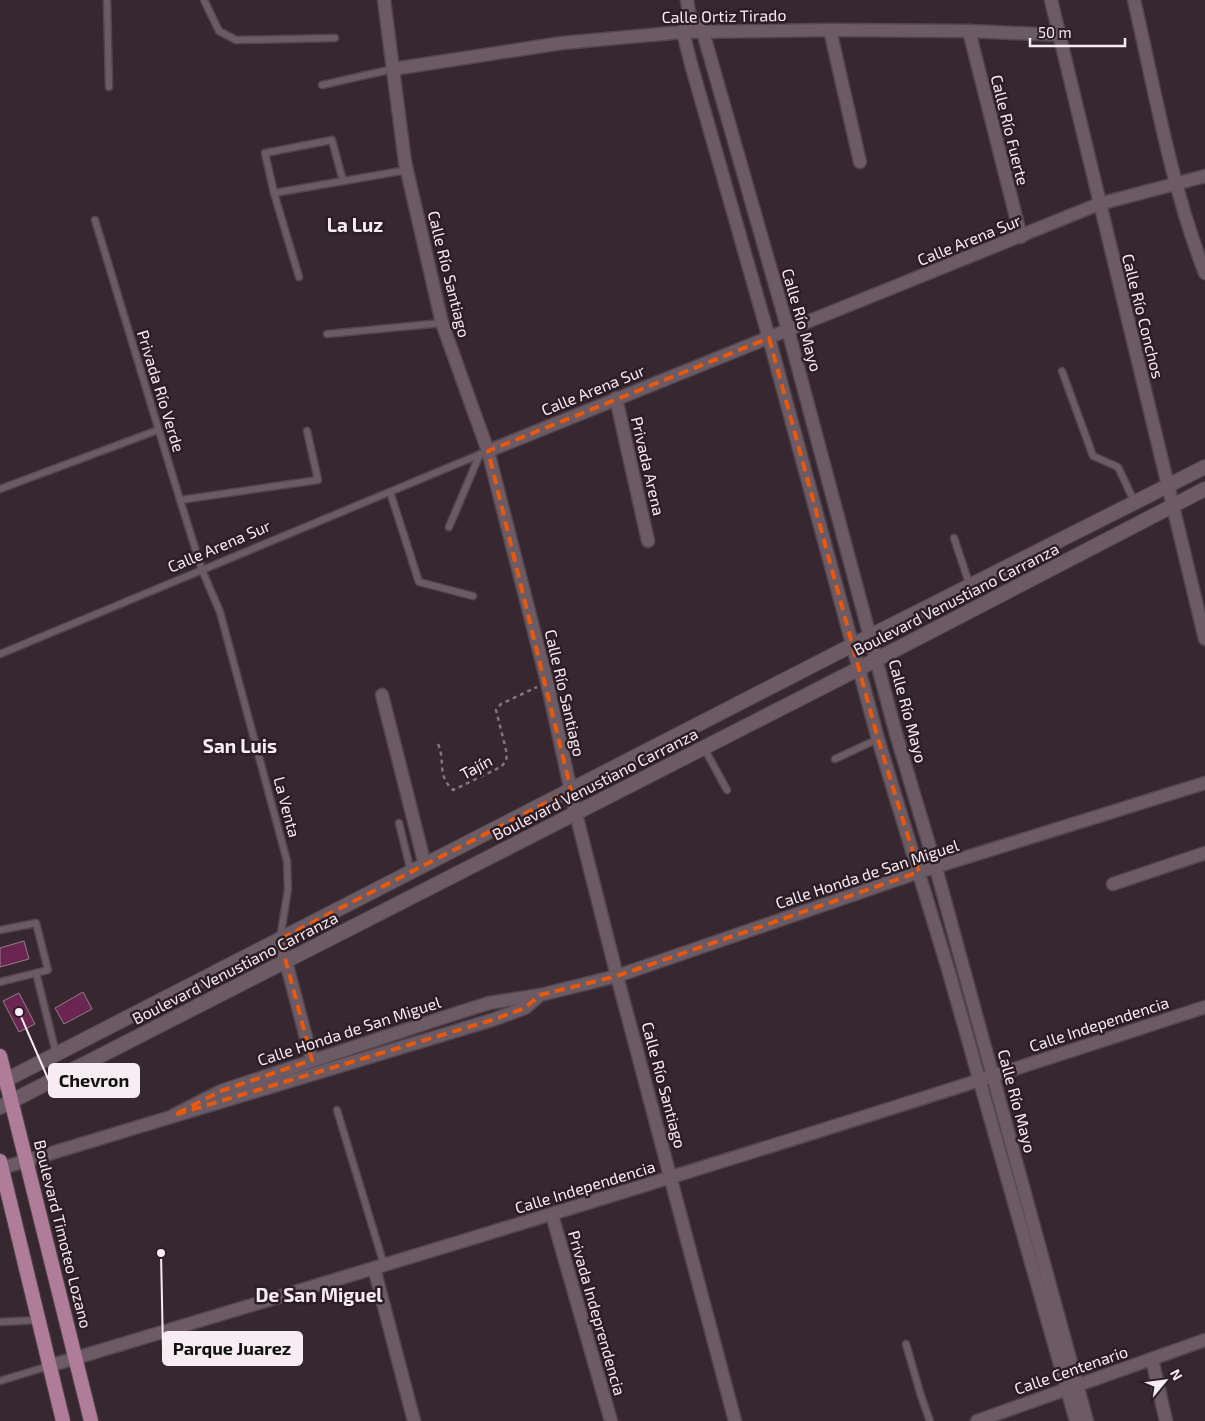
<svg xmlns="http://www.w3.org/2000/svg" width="1205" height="1421" font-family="'Exo 2',sans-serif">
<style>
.building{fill:#6a2551;stroke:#927f89}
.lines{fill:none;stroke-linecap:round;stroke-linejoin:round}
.service-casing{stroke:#52454c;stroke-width:9}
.minor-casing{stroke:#52454c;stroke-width:15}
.secondary-casing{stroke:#52454c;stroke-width:16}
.primary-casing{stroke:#52454c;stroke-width:16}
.path{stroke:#82757c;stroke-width:2.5;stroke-dasharray:4 4;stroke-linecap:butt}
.service{stroke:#6c5a64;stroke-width:6}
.minor{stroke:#6c5a64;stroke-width:12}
.secondary{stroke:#6c5a64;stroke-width:14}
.primary{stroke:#b07d99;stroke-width:14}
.marked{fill:none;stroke:#e8590c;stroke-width:4;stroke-dasharray:10 6;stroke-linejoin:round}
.labels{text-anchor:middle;stroke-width:5;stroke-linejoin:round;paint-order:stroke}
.street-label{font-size:16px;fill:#f7ecf2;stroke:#2d1e26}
.quarter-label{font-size:19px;font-weight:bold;fill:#f7ecf2;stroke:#2d1e26}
.leader{fill:none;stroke:#f7ecf2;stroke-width:2}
.callout-dot{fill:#f7ecf2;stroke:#2d1e26;stroke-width:2}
.callout{fill:#f7ecf2;stroke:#f7ecf2;stroke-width:2}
.callout-label{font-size:18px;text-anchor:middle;font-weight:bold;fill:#111}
</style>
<rect width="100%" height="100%" fill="#372830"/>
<!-- building -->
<g class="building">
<polygon points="24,941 29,959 0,967 0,948"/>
<polygon points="83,992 92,1009 64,1024 55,1008"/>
<polygon points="19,993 35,1024 19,1032 3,1001"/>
</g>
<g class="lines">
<!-- service casing -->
<g class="service-casing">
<g id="service">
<polyline points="107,0 109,87"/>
<polyline points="204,0 219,31 236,40 335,38"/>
<polyline points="322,85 393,69"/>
<polyline points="274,193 265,153 332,140 343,181"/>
<polyline points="95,220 180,500 202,570 220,612 287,861 288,889 280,939"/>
<polyline points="299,277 274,193 407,170"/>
<polyline points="327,334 442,323"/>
<polyline points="1062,371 1093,456 1118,467 1135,503"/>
<polyline points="0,489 158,430"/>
<polyline points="390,492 419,582 473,596"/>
<polyline points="180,500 318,480 307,431"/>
<polyline points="449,527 480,454"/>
<polyline points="954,538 970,586"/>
<polyline points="0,654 488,451"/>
<polyline points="704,748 727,790"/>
<polyline points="835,759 878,739"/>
<polyline points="399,823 411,872"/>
<polyline points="0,930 36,923 48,970 36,973"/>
<polyline points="0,982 36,973 56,1053"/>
<polyline points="337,1110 384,1265"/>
<polyline points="0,1322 38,1320"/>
<polyline points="906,1344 921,1396 930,1421"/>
<polyline points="0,1381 49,1366"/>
</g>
</g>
<!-- minor casing -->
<g class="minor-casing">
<g id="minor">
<polyline points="384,0 405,162 442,323 488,451 547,682 576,814 617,976 735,1421"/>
<polyline points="687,0 689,13 683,32 691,64 769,338 878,739 948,969 1076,1421"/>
<polyline points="1051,0 1205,639"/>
<path d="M1134 0C1155 91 1171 186 1205 273"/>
<polyline points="689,13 703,32 788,330 896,734 936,868 1087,1421"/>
<polyline points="830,30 860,162"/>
<polyline points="969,31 1021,237"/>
<polyline points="393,69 562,43 683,32 830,30 969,31 1058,35"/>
<polyline points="616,398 648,541"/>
<polyline points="488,451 1099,204 1205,176"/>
<polyline points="382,695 425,865"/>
<polyline points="1113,884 1205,853"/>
<polyline points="280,939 312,1060"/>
<polyline points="174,1115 221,1091 445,1017 489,1003 540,995 617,976 919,872 1205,783"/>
<polyline points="2,1168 492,1020 525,1008 540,995"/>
<polyline points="552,1215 611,1421"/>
<polyline points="374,1268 414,1421"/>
<polyline points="1152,1359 1166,1421"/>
<path d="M49 1366C436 1250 822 1133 1205 1007"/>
<polyline points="977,1421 1205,1340"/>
</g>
</g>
<!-- secondary casing -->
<g class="secondary-casing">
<g id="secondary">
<polyline points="0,1083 870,636 1205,467"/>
<polyline points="0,1107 860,668 1205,489"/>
</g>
</g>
<!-- primary casing -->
<g class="primary-casing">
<g id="primary">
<polyline points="0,1056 91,1421"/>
<polyline points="0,1161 63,1421"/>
</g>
</g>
<!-- path -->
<path class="path" d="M438 744C446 762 436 774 453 790L501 767 506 761 507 754 496 710 501 704 537 687"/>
<!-- service -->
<use href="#service" class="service"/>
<!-- minor -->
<use href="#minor" class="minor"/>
<!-- secondary -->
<use href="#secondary" class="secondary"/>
<!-- primary -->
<use href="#primary" class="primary"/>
</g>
<!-- marked area -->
<path class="marked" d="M769 338 878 739 919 872 617 976 540 995 525 1008 492 1020 174 1115 221 1091 312 1060 280 939 571 790 488 451Z"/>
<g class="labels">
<!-- street labels -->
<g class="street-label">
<text transform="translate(724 16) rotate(-1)" y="6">Calle Ortiz Tirado</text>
<text transform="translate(1010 130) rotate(76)" y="6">Calle Río Fuerte</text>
<text transform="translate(969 240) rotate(-22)" y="6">Calle Arena Sur</text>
<text transform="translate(449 274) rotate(76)" y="6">Calle Río Santiago</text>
<text transform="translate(1143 316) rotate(76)" y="6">Calle Río Conchos</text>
<text transform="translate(802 320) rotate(74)" y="6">Calle Río Mayo</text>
<text transform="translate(593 390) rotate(-22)" y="6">Calle Arena Sur</text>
<text transform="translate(161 391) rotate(73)" y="6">Privada Río Verde</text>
<text transform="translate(648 466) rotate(77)" y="6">Privada Arena</text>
<text transform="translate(219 546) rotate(-23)" y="6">Calle Arena Sur</text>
<text transform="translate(956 599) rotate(-27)" y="6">Boulevard Venustiano Carranza</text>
<text transform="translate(565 693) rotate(77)" y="6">Calle Río Santiago</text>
<text transform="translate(908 711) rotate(75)" y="6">Calle Río Mayo</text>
<text transform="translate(476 767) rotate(-28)" y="6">Tajín</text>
<text transform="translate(595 784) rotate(-27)" y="6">Boulevard Venustiano Carranza</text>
<text transform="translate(287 807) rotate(75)" y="6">La Venta</text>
<text transform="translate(867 874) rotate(-18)" y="6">Calle Honda de San Miguel</text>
<text transform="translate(235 968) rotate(-27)" y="6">Boulevard Venustiano Carranza</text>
<text transform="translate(1099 1024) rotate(-18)" y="6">Calle Independencia</text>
<text transform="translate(349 1031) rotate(-18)" y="6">Calle Honda de San Miguel</text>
<text transform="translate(664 1085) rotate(75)" y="6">Calle Río Santiago</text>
<text transform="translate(1017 1101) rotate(75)" y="6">Calle Río Mayo</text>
<text transform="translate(585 1187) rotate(-17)" y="6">Calle Independencia</text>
<text transform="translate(63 1234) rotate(76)" y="6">Boulevard Timoteo Lozano</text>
<text transform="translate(597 1313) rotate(74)" y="6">Privada Indeprendencia</text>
<text transform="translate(1071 1370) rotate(-19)" y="6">Calle Centenario</text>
</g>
<!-- quarter labels -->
<g class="quarter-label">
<text x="355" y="232">La Luz</text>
<text x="240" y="753">San Luis</text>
<text x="319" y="1302">De San Miguel</text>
</g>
</g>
<!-- callouts -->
<path class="leader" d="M19 1012L49 1081M161 1253L163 1349"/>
<g class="callout-dot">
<circle cx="19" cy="1012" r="5"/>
<circle cx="161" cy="1253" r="5"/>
</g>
<g class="callout">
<rect x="49" y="1064" width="90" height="33" rx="5"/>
<rect x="163" y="1332" width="139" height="33" rx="5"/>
</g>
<g class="callout-label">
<text x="94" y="1087">Chevron</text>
<text x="232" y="1355">Parque Juarez</text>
</g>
<!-- north arrow -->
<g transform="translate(1165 1381) rotate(61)" stroke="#2d1e26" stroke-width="4" paint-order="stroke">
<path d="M0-4L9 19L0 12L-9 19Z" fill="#f7ecf2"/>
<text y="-8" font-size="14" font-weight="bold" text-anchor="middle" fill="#f7ecf2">N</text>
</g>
<!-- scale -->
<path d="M1030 38v8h95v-8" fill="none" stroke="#f7ecf2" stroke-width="2.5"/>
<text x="1038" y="38" font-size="15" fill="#f7ecf2" stroke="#2d1e26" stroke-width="4" paint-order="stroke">50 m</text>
</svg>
